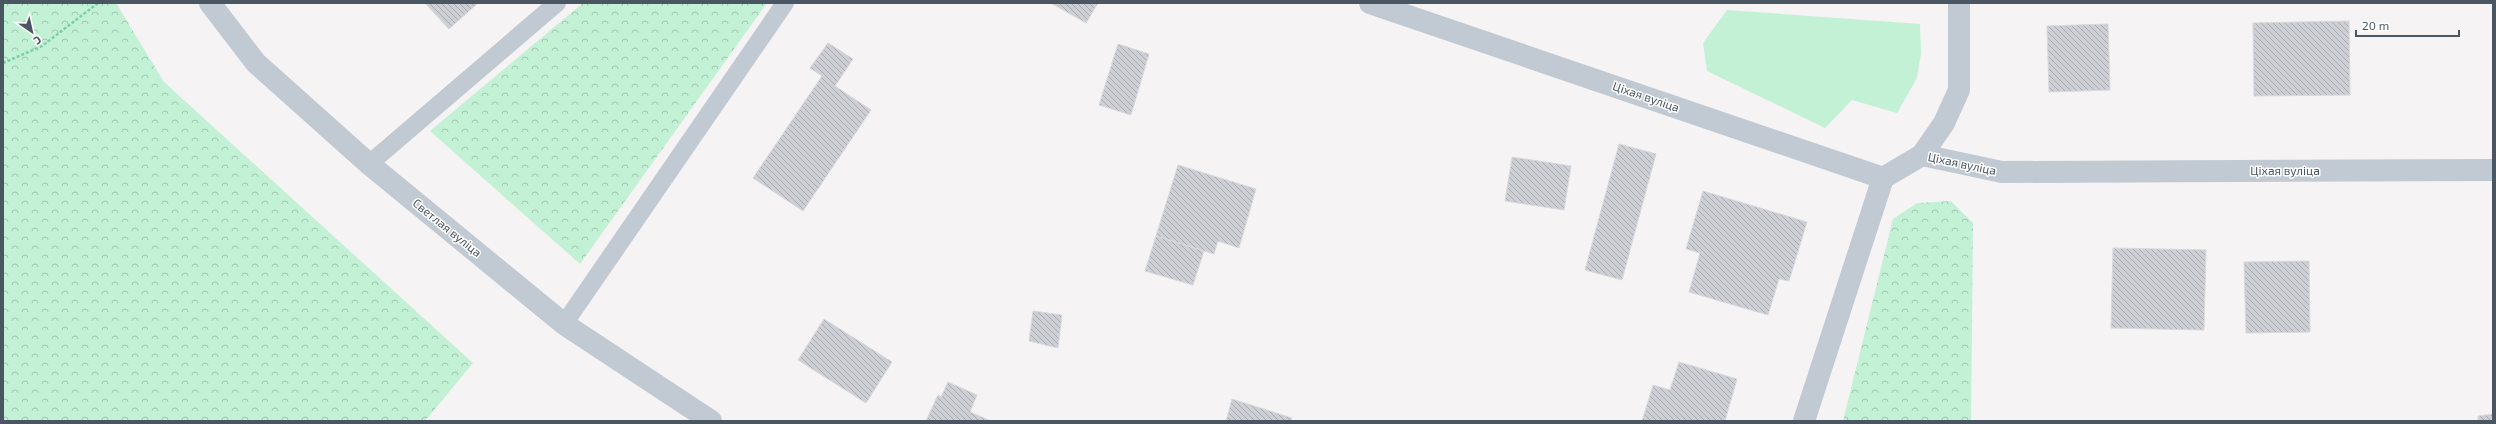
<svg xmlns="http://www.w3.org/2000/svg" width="2496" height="424" font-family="'Exo 2',sans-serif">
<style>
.green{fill:#c3f1d5}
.forest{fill:url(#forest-crowns)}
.building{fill:url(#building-back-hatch);stroke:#d7d9de}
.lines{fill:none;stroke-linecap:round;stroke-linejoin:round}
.path{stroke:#7ad0a6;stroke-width:2.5;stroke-dasharray:3 2;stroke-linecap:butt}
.service{stroke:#c1cad2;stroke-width:18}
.minor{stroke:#c1cad2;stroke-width:22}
.labels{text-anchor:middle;stroke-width:3;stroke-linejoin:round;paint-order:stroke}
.street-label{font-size:12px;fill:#4a5661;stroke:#fff}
</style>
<defs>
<pattern id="forest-crowns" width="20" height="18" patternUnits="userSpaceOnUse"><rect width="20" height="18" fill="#c3f1d5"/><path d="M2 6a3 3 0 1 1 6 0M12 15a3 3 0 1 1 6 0" fill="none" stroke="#a0c6b0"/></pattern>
<pattern id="building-back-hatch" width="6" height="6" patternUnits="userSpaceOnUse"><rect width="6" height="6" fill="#cdcfd5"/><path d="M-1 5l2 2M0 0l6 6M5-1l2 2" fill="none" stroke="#a8abb0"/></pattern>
</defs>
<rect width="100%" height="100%" fill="#f5f3f3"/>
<!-- green -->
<polygon class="green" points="1727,10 1920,24 1921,53 1917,78 1897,113 1852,100 1825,128 1707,71 1703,43"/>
<!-- forest -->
<g class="forest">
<polygon points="3,3 116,3 164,82 473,363 425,421 3,421"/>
<polygon points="583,3 767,3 580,264 430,131"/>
<polygon points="1951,201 1973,223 1971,421 1843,421 1893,219 1917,203"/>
</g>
<!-- building -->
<g class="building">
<polygon points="425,3 478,3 449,29"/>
<polygon points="1051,3 1098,3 1086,23"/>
<polygon points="2349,21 2350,95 2254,96 2253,23"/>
<polygon points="2108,24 2110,90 2049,92 2047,26"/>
<polygon points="828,43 853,59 835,86 871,110 803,211 753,178 822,76 810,68"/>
<polygon points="1118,44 1149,54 1131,115 1099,105"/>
<polygon points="1619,144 1656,154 1622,280 1585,270"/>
<polygon points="1512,157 1571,166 1564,210 1505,201"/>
<polygon points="1178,165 1256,189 1239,248 1218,241 1214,254 1156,236"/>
<polygon points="1703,191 1807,222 1789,281 1779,279 1768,315 1689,292 1700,253 1686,249"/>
<polygon points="1156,236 1204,251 1193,285 1145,271"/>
<polygon points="2113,248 2206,250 2204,330 2111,328"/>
<polygon points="2309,261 2310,332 2246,333 2244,262"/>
<polygon points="1033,311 1062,315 1058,348 1029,341"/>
<polygon points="824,319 892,362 866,403 798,360"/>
<polygon points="1679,362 1737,379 1725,421 1642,421 1653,385 1670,390"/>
<polygon points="948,382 977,395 970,412 991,421 926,421 938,395 941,397"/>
<polygon points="1232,399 1292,418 1291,421 1226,421"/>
<polygon points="2493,414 2493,421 2478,421 2478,416"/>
</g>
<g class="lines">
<!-- path -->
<polyline class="path" points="3,63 42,46 98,3"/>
<!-- service -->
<g class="service">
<polyline points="369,164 557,3"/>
<polyline points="564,324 785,3"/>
</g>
<!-- minor -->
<g class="minor">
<polyline points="210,3 256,63 369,164 564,324 711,421"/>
<polyline points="1370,3 1883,178 1922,155 2002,172 2493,170"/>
<polyline points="1922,155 1944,123 1959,90 1959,3"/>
<polyline points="1804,421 1883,178"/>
</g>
</g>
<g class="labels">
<!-- street labels -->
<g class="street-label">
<text transform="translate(1646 97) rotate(19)" y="4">Ціхая вуліца</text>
<text transform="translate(1962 164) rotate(12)" y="4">Ціхая вуліца</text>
<text x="2285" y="175">Ціхая вуліца</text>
<text transform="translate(447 228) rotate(39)" y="4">Светлая вуліца</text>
</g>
</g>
<!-- border -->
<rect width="2496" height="424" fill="none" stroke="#4a5661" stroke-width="8"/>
<!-- north arrow -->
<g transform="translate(32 32) rotate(146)" stroke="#ffffff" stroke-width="3" paint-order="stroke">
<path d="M0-3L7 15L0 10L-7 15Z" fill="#4a5661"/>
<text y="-6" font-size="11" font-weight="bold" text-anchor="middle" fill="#4a5661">С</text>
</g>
<!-- scale -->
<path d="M2356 30v6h103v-6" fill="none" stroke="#4a5661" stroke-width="2"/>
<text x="2362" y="30" font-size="12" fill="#4a5661" stroke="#ffffff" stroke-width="3" paint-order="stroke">20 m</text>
</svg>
